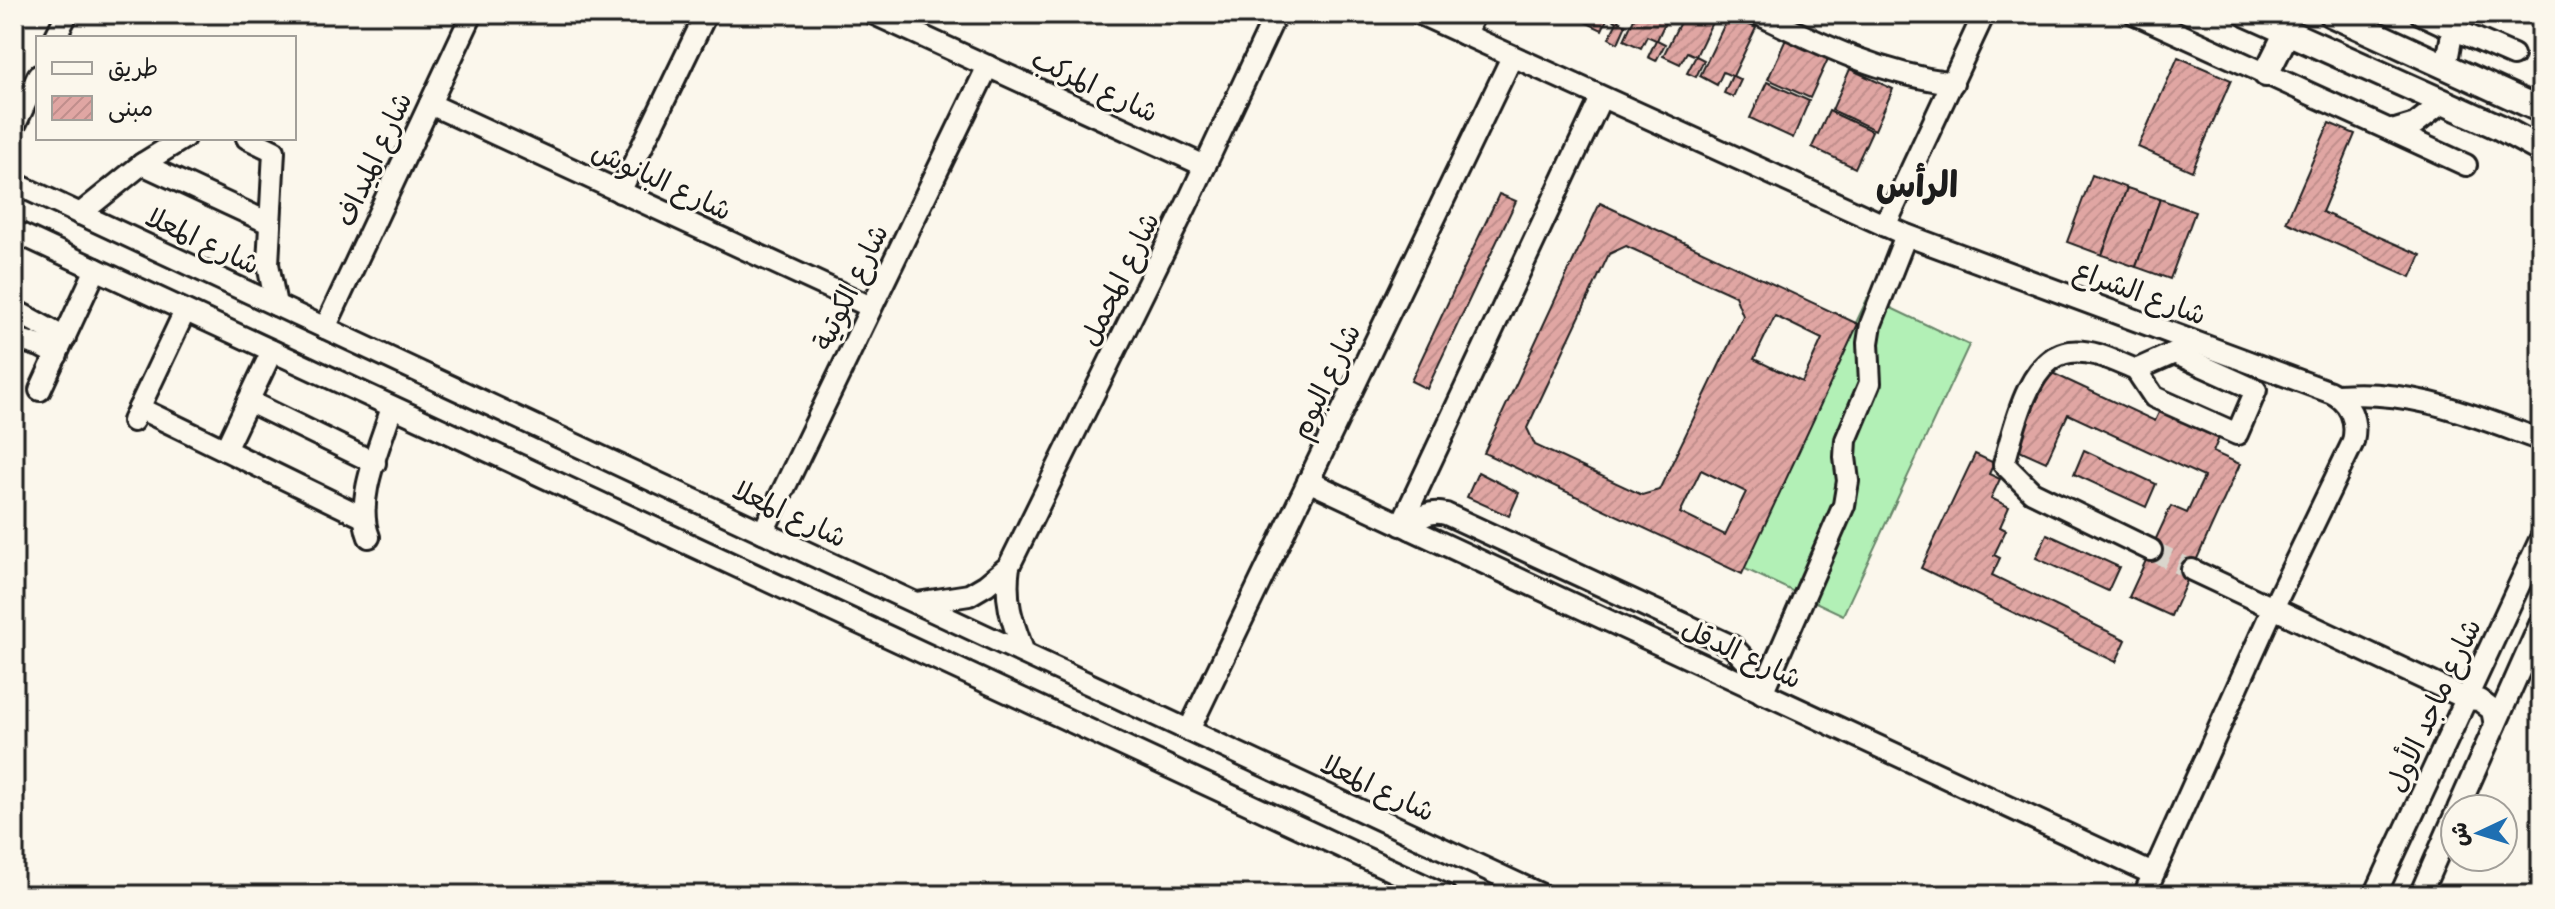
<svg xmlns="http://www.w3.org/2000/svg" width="2555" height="909" font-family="Caveat,'Playpen Sans Arabic',sans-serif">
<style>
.garden{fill:#b2f0b6;stroke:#678669;stroke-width:2}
.building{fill:url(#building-hatch);stroke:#1c1c1c;stroke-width:2;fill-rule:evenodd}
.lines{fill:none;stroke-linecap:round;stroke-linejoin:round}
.minor-tunnel{stroke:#dad6cd;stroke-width:20;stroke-dasharray:20 10;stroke-linecap:butt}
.minor-casing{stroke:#1c1c1c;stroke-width:26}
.major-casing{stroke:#1c1c1c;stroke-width:30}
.minor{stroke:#fbf7ec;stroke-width:20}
.major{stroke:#fbf7ec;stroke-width:24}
.labels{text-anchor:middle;stroke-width:6;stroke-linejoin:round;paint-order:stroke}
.street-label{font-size:28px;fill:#1c1c1c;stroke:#fbf7ec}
.district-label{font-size:36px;font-weight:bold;fill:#1c1c1c;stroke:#fbf7ec}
</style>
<defs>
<pattern id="building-hatch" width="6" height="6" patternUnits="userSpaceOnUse" patternTransform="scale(2)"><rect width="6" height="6" fill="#e0a6a3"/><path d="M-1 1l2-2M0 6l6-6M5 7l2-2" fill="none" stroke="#c08e8c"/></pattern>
</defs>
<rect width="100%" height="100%" fill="#fbf7ec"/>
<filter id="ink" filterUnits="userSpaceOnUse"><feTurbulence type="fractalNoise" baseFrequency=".0125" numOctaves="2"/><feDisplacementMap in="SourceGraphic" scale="16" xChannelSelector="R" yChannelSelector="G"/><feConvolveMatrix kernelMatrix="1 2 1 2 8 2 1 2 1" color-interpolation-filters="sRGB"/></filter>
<g filter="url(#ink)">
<!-- garden -->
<polygon class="garden" points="1868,297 1969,345 1843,615 1741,567"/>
<!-- building -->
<g class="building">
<polygon points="1588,14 1621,14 1618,21 1626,25 1618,43 1609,38 1617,22 1608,17 1602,30 1585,22"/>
<polygon points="1636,14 1669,14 1657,40 1665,44 1656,61 1648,57 1656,40 1647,36 1641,48 1624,40"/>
<polygon points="1684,14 1716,14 1696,56 1704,60 1696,77 1687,73 1696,56 1687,52 1680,64 1663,56"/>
<polygon points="1729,15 1756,28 1733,76 1741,80 1733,97 1724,93 1732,76 1723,72 1717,85 1700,76"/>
<polygon points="1786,39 1828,59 1810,98 1768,79"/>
<polygon points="2178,57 2231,80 2192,171 2138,147"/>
<polygon points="1850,69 1893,89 1875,130 1832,110"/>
<polygon points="1767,82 1809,101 1793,138 1750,118"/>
<polygon points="1829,111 1872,131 1855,168 1812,147"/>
<polygon points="2329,123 2355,134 2322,212 2421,255 2411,277 2286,222"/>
<polygon points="2092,175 2127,188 2102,255 2067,242"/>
<polygon points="2127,188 2160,199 2136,267 2102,255"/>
<polygon points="1499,194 1516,201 1427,389 1411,381"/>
<polygon points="2160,199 2195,212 2170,279 2136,267"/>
<path d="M1600 203 1858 324 1742 574 1484 453ZM1626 246 1735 296 1743 316 1659 490 1642 495 1535 445 1527 428 1609 254ZM1775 316 1822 339 1802 382 1754 359ZM1701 470 1746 492 1725 535 1680 513Z"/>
<polygon points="2050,372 2155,421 2162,406 2221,433 2213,452 2240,464 2171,616 2129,597 2171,506 2187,513 2204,477 2068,414 2046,462 2015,448"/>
<polygon points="2084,450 2156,484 2146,507 2074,474"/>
<polygon points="1975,454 1994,463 1989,474 2000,479 1991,498 2009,507 2000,527 2006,530 1994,555 2000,558 1992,575 2126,640 2116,662 1921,568"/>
<polygon points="1478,472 1519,493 1509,516 1467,497"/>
<polygon points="2047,534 2119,567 2108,591 2036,558"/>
</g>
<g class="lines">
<!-- minor-tunnel -->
<polyline class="minor-tunnel" points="2151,550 2192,570"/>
<!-- minor casing -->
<g class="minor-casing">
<g id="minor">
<polyline points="874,14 1205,166"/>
<path d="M1420 14 1906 235 2330 392C2350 401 2358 420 2353 442L2273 608 2144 895"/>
<path d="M1758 14C1822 45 1881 74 1953 83"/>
<polyline points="2135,14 2392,131 2415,124 2443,102"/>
<polyline points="2421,14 2453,29 2446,66"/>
<polyline points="2453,29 2513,55"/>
<polyline points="1464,34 1475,14"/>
<polyline points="55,38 67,14"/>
<polyline points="430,104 871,307"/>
<polyline points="14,127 38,76"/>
<polyline points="2392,131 2466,165"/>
<polyline points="247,138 274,151 268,264 276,305"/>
<polyline points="142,164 184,138"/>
<polyline points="14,183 1542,895"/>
<polyline points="620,192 706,14"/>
<polyline points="80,214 142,164 269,223"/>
<polyline points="1885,226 1984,14"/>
<polyline points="14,231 1445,895"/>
<polyline points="14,310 65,338"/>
<polyline points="325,328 472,14"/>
<polyline points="14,338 40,346 57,355"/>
<polygon points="2174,353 2256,390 2237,434 2154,397 2136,370"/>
<path d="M2136 370C2116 362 2093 349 2070 352 2028 357 2014 429 2004 464L2032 492 2151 550"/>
<polyline points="40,390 96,269"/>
<path d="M2338 395C2414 389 2471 415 2541 440"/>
<polyline points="248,401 375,463"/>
<polyline points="139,408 363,517"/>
<polyline points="133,421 185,311"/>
<polyline points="225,450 272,351"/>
<polyline points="1308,481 2153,874"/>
<polyline points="1401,525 1601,98"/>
<path d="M1411 529C1419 515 1431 510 1446 514L1732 646 1748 663 1750 687"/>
<polyline points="763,532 988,66"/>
<path d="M369 537C354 499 381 444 392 407"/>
<polyline points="2192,570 2467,699 2479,700 2492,710 2495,725"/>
<polyline points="917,603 969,595 986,585 1009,566"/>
<path d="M1024 653C1012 621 1004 601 1009 566L1187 204 1276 14"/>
<polyline points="1762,693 1844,505 1848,481 1845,457 1846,440 1870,383 1868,343 1871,324 1906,235"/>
<polyline points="1189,730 1512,57"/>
<polyline points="2458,809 2541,622"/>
<polyline points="2375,895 2541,538"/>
<polyline points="2420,895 2455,815"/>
</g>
</g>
<!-- major casing -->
<g class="major-casing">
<g id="major">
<polyline points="2247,14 2499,127 2541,150"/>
<polyline points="2331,14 2541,110"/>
<polyline points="2266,74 2287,32"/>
</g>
</g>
<!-- minor -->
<use href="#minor" class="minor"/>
<!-- major -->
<use href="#major" class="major"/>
</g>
</g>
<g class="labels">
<!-- street labels -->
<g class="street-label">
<text transform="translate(1095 85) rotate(25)" y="10">شارع المركب</text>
<text transform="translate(373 159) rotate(-65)" y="10">شارع الميداف</text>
<text transform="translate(662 180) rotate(25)" y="10">شارع البانوش</text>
<text transform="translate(203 240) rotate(25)" y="10">شارع المعلا</text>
<text transform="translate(1119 279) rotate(-64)" y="10">شارع المحمل</text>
<text transform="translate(850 287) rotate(-64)" y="10">شارع الكوتية</text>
<text transform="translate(2140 292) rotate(20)" y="10">شارع الشراع</text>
<text transform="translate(1325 381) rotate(-64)" y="10">شارع البوم</text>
<text transform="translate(790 513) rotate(25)" y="10">شارع المعلا</text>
<text transform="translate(1742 653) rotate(25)" y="10">شارع الدقل</text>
<text transform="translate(2433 705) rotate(-65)" y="10">شارع ماجد الأول</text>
<text transform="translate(1378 787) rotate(25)" y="10">شارع المعلا</text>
</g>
<!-- district labels -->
<g class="district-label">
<text x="1917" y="197">الرأس</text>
</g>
</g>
<!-- margin -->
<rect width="2555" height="909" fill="none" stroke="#fbf7ec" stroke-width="48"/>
<rect x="24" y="24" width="2507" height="861" fill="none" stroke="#1c1c1c" stroke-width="3" filter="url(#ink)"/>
<!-- legend -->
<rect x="36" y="36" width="260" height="104" fill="#fbf7ec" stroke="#a29f99" stroke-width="2"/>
<rect x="52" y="62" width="40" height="12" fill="#fbf7ec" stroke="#a29f99" stroke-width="2"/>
<text x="108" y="76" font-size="24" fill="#1c1c1c">طريق</text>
<rect x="52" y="96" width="40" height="24" fill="url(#building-hatch)" stroke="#a29f99" stroke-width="2"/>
<text x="108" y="116" font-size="24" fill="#1c1c1c">مبنى</text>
<!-- north arrow -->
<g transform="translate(2479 833) rotate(266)"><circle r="38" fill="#fbf7ec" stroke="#a29f99" stroke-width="2"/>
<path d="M0-6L14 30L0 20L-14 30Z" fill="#1f6fb2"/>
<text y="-12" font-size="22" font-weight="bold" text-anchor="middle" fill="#1c1c1c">ش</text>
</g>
</svg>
